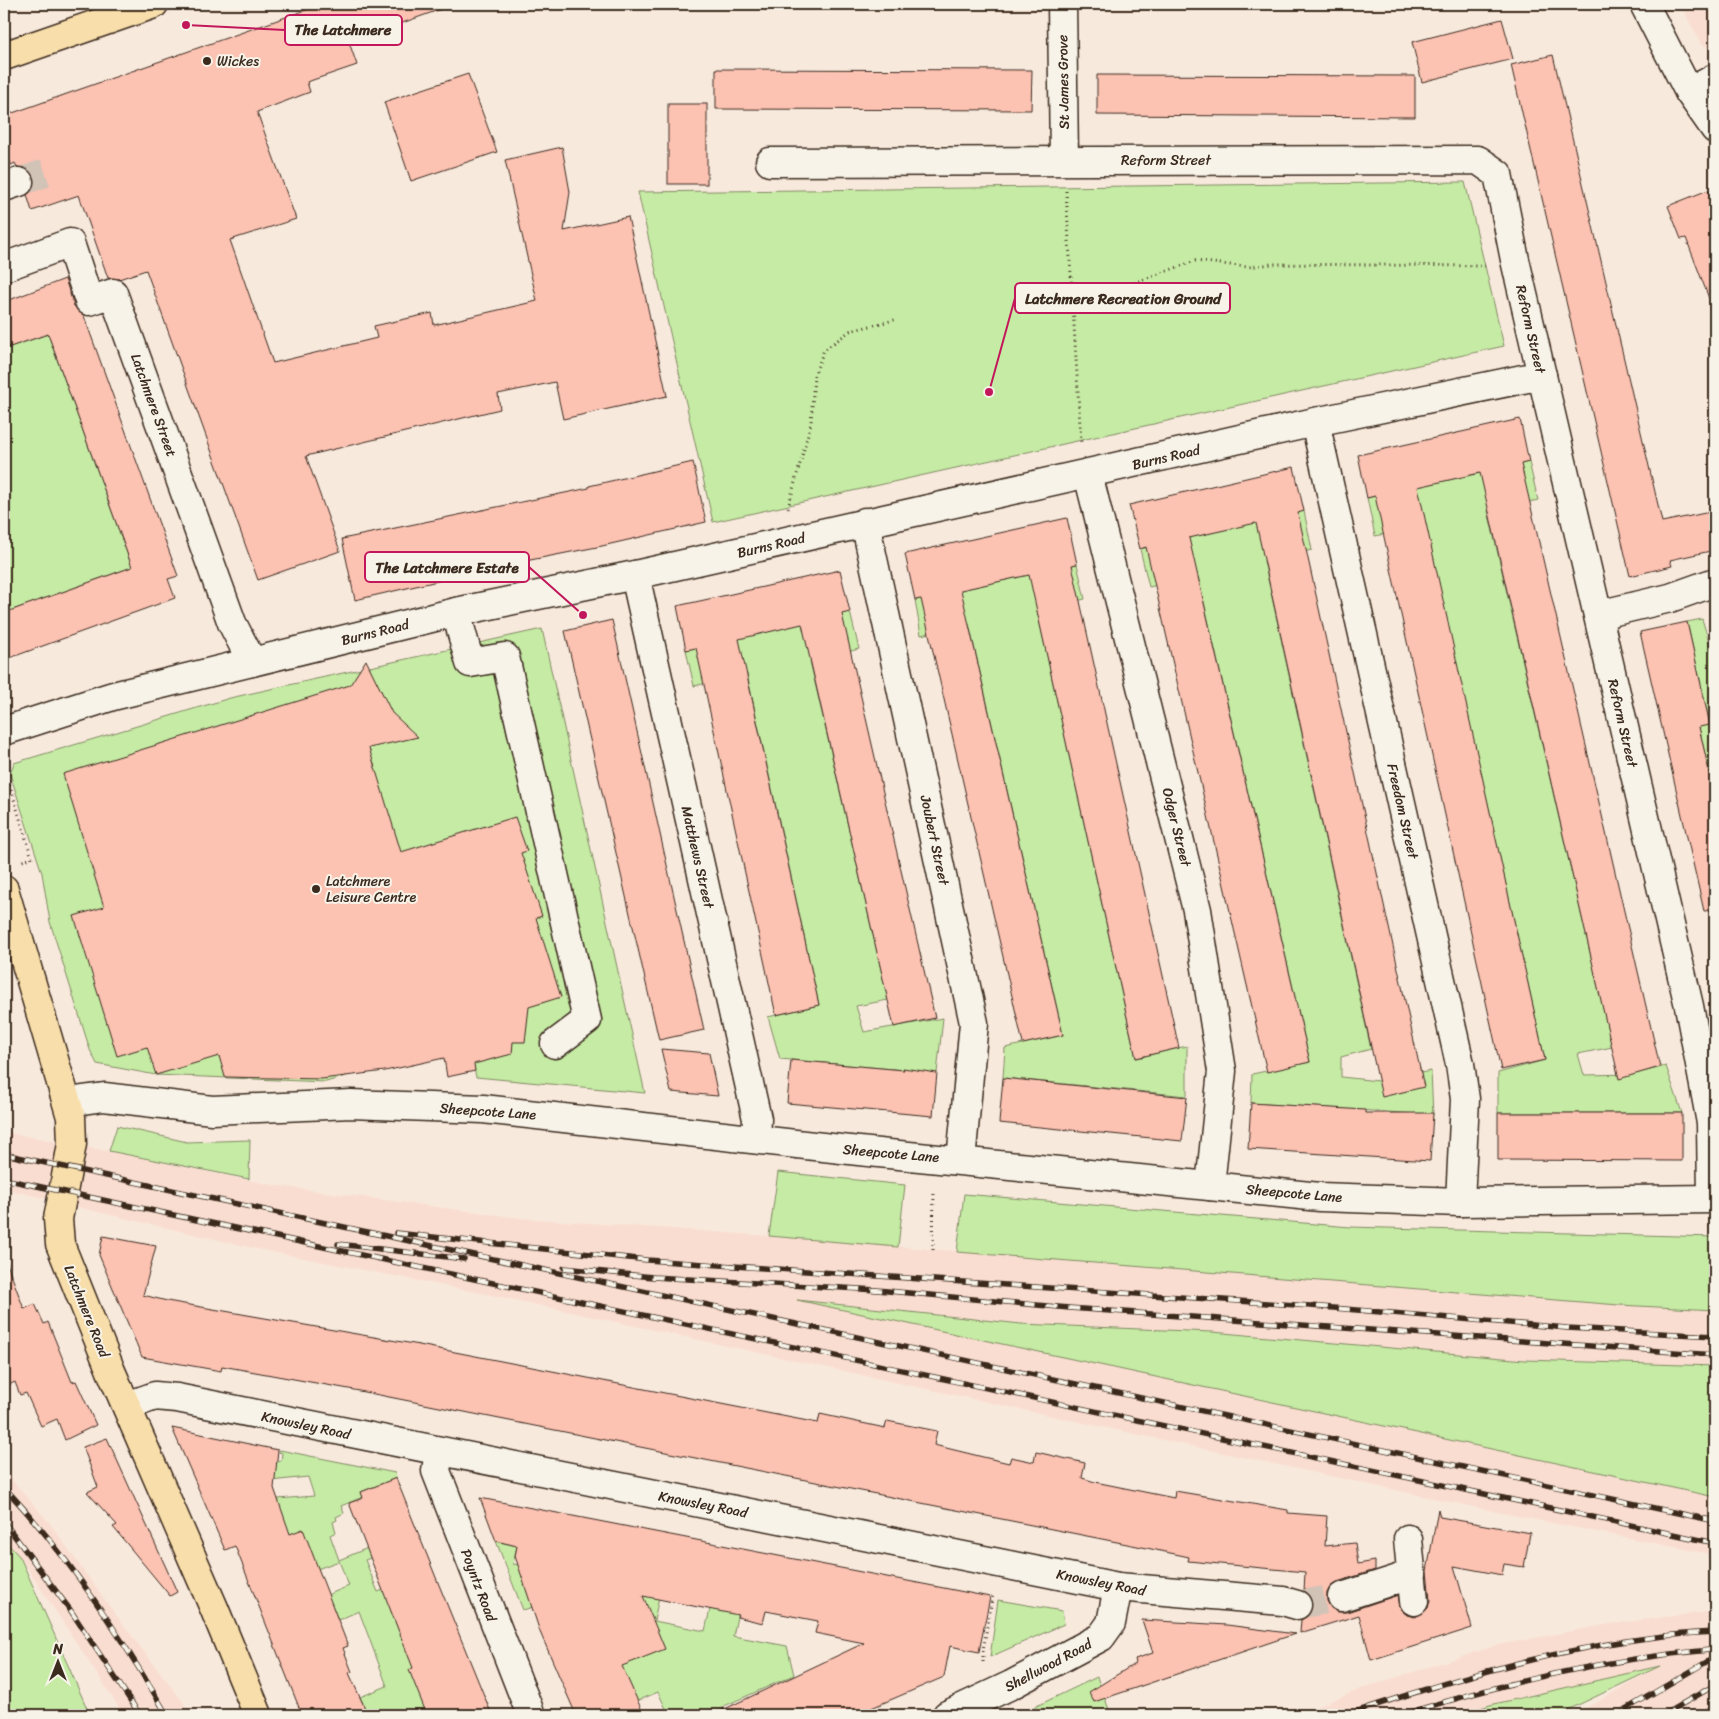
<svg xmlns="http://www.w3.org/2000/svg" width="1719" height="1719" font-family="Sriracha,sans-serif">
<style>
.built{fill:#f9ddd0}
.green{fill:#c6eba5;stroke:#808a62}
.building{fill:#fcc2b2;stroke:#3b2a1e}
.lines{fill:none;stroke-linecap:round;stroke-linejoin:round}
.minor-tunnel{stroke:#d2c3b7;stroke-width:28;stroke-dasharray:28 14;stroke-linecap:butt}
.minor-casing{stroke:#3b2a1e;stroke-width:31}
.highway-casing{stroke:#3b2a1e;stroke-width:31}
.path{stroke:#3b2a1e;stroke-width:3;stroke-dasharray:1 4;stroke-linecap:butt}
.minor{stroke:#f7f3e8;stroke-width:28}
.highway{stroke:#f8deab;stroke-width:28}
.rail-casing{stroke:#3b2a1e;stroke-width:5.5}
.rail{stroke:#f7f3e8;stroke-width:4;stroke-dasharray:11;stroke-linecap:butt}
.poi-dot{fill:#3b2a1e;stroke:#f7f3e8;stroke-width:2}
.labels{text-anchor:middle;stroke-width:4;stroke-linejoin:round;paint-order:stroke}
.poi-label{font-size:14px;fill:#3b2a1e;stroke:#f7f3e8;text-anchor:start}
.street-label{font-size:14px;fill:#3b2a1e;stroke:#f7f3e8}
.leader{fill:none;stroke:#c2185b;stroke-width:2}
.callout-dot{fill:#c2185b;stroke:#f7f3e8;stroke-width:2}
.callout{fill:#f7f3e8;stroke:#c2185b;stroke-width:2}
.callout-label{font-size:15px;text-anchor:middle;font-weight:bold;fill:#3b2a1e}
</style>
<rect width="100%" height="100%" fill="#f8e9dd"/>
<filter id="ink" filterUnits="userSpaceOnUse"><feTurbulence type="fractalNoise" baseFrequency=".02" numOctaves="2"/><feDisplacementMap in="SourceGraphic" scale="10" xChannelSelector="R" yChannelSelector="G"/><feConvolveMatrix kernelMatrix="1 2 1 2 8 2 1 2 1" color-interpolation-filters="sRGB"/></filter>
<g filter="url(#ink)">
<!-- built -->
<g class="built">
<polygon points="1680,4 1715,4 1715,45 1711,48 1702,45"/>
<polygon points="4,1132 113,1152 272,1185 520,1218 769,1236 1619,1305 1715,1310 1715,1366 1525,1360 1212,1332 1021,1324 803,1301 1715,1497 1715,1555 1502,1513 491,1295 258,1249 98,1212 4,1188"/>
<polygon points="4,1471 48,1521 118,1618 183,1702 189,1715 124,1715 20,1557 4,1540"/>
<polygon points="1715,1611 1715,1715 1574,1715 1658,1667 1490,1705 1459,1715 1296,1715 1366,1687 1498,1645 1610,1624"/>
</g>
<!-- green -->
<g class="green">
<polygon points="1465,182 1504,346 713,522 638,192"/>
<polygon points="48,334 132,567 4,613 4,349"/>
<polygon points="1529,462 1538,500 1488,511 1612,1047 1578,1054 1584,1075 1634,1074 1666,1066 1682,1113 1498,1113 1498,1073 1545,1060 1481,773 1417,527 1375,536 1367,498"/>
<polygon points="1304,511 1312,550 1264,561 1371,1049 1341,1057 1341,1077 1378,1081 1431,1071 1433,1115 1251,1103 1252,1074 1310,1062 1198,576 1149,587 1140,549"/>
<polygon points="1077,564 1085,599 1037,610 1136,1058 1187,1046 1187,1096 1003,1078 1005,1048 1063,1035 969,624 921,635 915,600"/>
<polygon points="850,612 859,649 810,661 888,1000 856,1006 864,1032 943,1018 937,1073 780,1059 768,1017 819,1005 747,674 694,686 686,650"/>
<polygon points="1702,619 1715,661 1715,799 1699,727 1710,724 1687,622"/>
<polygon points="542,629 645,1093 476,1077 462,1012 346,1076 326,1082 156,1075 97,1064 90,1050 50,922 42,873 10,774 14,763 230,698"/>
<polygon points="117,1126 187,1142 250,1140 249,1179 109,1151"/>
<polygon points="778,1172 905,1185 898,1247 769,1236"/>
<polygon points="964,1194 1350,1227 1715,1237 1715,1310 1619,1305 957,1252"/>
<polygon points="797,1300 1021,1324 1212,1332 1525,1360 1715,1366 1715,1497"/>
<polygon points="280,1450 395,1473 396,1478 361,1492 363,1497 341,1506 344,1513 336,1517 337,1520 333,1522 336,1532 330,1535 339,1560 382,1542 386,1552 365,1560 378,1592 398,1584 406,1605 391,1611 433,1715 355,1715 358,1714 355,1707 363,1703 360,1697 387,1686 359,1611 338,1620 333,1607 320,1612 315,1600 349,1586 339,1561 317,1569 274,1541 274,1507 280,1504 278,1499 314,1496 308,1477 270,1481 277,1462 281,1461 282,1453 279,1452"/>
<polygon points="4,1540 20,1557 90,1715 4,1715"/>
<polygon points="496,1541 517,1546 513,1564 527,1566 547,1603 523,1610"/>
<polygon points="664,1573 654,1621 705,1631 716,1583 743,1588 733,1636 787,1646 794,1675 722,1707 725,1715 695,1715 692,1710 680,1715 669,1715 658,1692 628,1705 600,1612"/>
<polygon points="998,1600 1062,1611 1064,1624 990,1657"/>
<polygon points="1660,1666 1557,1715 1459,1715 1490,1705"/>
<polygon points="1097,1677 1111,1715 1018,1715"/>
</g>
<!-- building -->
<g class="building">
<polygon points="323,4 446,4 447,7 349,42 357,65 307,82 310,92 257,112 296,219 230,240 273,363 377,338 374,326 432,313 434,325 537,301 505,160 562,147 570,192 564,231 628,217 667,396 563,419 555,382 498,394 500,409 306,456 340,551 258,580 146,270 119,279 108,278 79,195 32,211 27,195 34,186 34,178 29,170 17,167 15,163 11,165 4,143 4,116"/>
<polygon points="1502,19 1513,59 1422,82 1412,42"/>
<polygon points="1553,55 1662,522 1715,511 1715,550 1670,560 1672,566 1630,576 1511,65"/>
<polygon points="716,69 1032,70 1031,110 716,109"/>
<polygon points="468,74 497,152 411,181 384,102"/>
<polygon points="1097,75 1415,76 1415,117 1097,115"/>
<rect x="668" y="104" width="39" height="80"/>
<polygon points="1708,190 1715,208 1715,308 1713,309 1686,238 1681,239 1668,206"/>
<polygon points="65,279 74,306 84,316 178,576 168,579 175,598 4,660 4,613 132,567 48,334 4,349 4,302"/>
<polygon points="1520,419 1529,462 1521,464 1660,1067 1619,1079 1480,473 1418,487 1545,1060 1501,1070 1375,496 1367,498 1358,455"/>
<polygon points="693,462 706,522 602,546 520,562 355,600 342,539 589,488 589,486"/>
<polygon points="1294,467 1304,511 1298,513 1424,1087 1382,1097 1256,523 1189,538 1310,1062 1267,1072 1146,547 1140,549 1129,505"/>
<polygon points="1067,518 1077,564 1072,565 1179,1048 1136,1058 1029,575 961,590 1063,1035 1023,1044 921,599 915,600 905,554"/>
<polygon points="840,570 850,612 842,614 935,1018 894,1027 802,624 739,639 819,1005 776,1015 696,648 686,650 677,606"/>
<polygon points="612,620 704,1030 659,1040 565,631"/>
<polygon points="1687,622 1710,725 1699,727 1715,798 1715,910 1704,911 1640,632"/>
<polygon points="366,660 392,713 418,737 369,748 401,852 515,817 527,851 521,853 542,916 536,918 561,997 529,1007 525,1042 513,1042 512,1054 474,1064 475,1071 447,1077 444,1058 385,1071 322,1079 225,1077 219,1056 156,1075 147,1047 117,1056 74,916 104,907 63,774 350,685"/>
<polygon points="661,1049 709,1053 718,1096 671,1092"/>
<polygon points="791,1060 904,1070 903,1068 937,1073 933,1116 787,1103"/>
<polygon points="1003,1078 1187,1097 1182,1141 999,1123"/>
<polygon points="1251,1103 1365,1110 1365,1113 1433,1113 1430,1161 1248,1149"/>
<polygon points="1498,1113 1682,1113 1682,1161 1498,1160"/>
<polygon points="103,1236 156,1246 143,1295 167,1301 414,1344 818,1423 820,1414 885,1428 887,1421 937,1431 934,1445 983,1457 1009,1463 1011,1457 1034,1462 1036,1452 1085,1463 1082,1478 1095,1482 1174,1498 1175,1491 1288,1510 1288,1513 1327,1516 1325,1546 1355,1543 1358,1564 1375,1561 1375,1570 1337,1582 1330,1587 1327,1593 1327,1601 1331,1608 1338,1612 1347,1612 1398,1595 1401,1610 1407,1615 1415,1617 1423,1613 1428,1608 1430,1600 1427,1571 1438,1509 1440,1517 1530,1533 1524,1567 1504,1564 1502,1575 1454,1566 1472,1628 1371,1660 1359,1615 1300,1633 1301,1620 1308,1616 1312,1609 1312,1601 1304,1591 1305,1572 1188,1561 1189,1557 1142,1547 349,1389 222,1366 221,1371 142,1357 99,1255"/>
<polygon points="6,1261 24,1309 35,1304 44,1324 48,1322 72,1382 76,1381 96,1425 65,1440 57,1419 41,1426 26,1393 20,1395 15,1382 4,1387 4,1262"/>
<polygon points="172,1428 278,1450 274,1488 290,1534 303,1529 348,1646 343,1648 352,1672 349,1673 368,1715 302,1715 235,1546 225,1550"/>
<polygon points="107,1438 168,1572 177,1592 170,1596 113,1527 117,1525 87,1492 98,1487 83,1447"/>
<polygon points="396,1478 437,1580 492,1715 427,1715 409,1670 413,1668 349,1503 363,1498 361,1492"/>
<polygon points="480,1498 990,1597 979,1652 950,1646 944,1677 855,1715 712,1715 864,1643 815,1633 818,1621 766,1611 763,1623 737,1617 738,1615 643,1596 665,1649 622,1666 644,1715 576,1715 540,1632 515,1556 517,1546 496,1541"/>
<polygon points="1142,1620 1227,1625 1295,1634 1094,1702 1089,1692 1136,1663 1135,1659 1153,1653"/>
</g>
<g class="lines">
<!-- minor-tunnel -->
<g class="minor-tunnel">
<polyline points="19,182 54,170"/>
<polyline points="1297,1605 1342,1597"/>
</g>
<!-- minor casing -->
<g class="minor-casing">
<g id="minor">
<polyline points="1062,4 1064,160"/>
<polyline points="1644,4 1689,92 1715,129"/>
<polyline points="1689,92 1715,78"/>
<polyline points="770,162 1478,160 1498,174 1515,260 1689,1006 1711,1123 1712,1199"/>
<polyline points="4,187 19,182"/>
<polyline points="4,267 70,243 89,301 113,293 232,623 252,662"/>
<polyline points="1315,422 1460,1064 1465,1099 1460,1202"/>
<polyline points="1088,474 1197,910 1222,1071 1210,1186"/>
<polyline points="865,522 974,1023 961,1160"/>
<polyline points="635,575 757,1119 756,1139"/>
<polyline points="456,612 470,663 505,657 587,1020 555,1044"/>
<polyline points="1598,615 1670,598 1715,582"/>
<polyline points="4,731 113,696 456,612 635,575 1315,422 1542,375"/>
<polyline points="68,1102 104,1097 212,1110 351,1104 483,1109 859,1151 1320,1197 1460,1202 1715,1199"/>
<polyline points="127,1406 155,1396 177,1398 1118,1587 1283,1601 1297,1605"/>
<polyline points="439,1452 436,1471 531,1715"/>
<polyline points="1408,1539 1414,1601"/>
<polyline points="1342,1597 1398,1579 1411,1572"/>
<polyline points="947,1715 1011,1685 1101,1637 1111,1623 1118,1587"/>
</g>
</g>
<!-- highway casing -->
<g class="highway-casing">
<g id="highway">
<polyline points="4,56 154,4"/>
<polyline points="4,889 71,1117 72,1144 58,1219 60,1244 111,1371 214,1608 258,1715"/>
</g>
</g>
<!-- path -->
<g class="path">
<polyline points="1066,191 1081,442"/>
<polyline points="1037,305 1071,303 1091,298 1195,261 1248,267 1272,264 1485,266"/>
<polyline points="788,508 811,423 814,376 824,350 850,331 898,319"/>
<polyline points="4,766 32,858 22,861"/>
<polyline points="933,1250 934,1191"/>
<polyline points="983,1662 983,1650 993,1594"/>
</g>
<!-- minor -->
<use href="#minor" class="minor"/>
<!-- highway -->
<use href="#highway" class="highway"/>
<!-- rail casing -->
<g class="rail-casing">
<g id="rail">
<polyline points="4,1154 1715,1521"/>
<polyline points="4,1179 1715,1543"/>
<polyline points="396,1233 647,1260 1310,1306 1567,1328 1715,1336"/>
<polyline points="338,1244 464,1259"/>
<polyline points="564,1268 653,1277 877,1290 1069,1308 1715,1355"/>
<path d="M4 1487C68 1555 120 1635 167 1715"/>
<polyline points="4,1522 71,1611 140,1715"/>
<path d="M1346 1715C1465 1675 1588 1638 1715 1632"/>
<path d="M1401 1715C1504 1683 1603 1659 1710 1650"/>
<polyline points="1616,1715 1715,1657"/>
<polyline points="1663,1715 1715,1685"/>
<polyline points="1701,1715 1715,1706"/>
</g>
</g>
<!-- rail -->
<use href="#rail" class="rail"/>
</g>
</g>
<!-- markers -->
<g class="poi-dot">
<circle cx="207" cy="61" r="5"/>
<circle cx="316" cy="889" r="5"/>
</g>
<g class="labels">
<!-- poi labels -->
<g class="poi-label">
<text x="217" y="66">Wickes</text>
<text x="326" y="886">Latchmere<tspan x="326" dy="16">Leisure Centre</tspan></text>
</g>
<!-- street labels -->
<g class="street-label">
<text transform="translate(1063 82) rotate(-91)" y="5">St James Grove</text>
<text x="1166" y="165">Reform Street</text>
<text transform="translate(1531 329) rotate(77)" y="5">Reform Street</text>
<text transform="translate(154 405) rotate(70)" y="5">Latchmere Street</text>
<text transform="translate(1166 457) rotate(-13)" y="5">Burns Road</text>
<text transform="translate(771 545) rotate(-13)" y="5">Burns Road</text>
<text transform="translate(375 632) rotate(-14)" y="5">Burns Road</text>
<text transform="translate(1623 723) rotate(77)" y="5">Reform Street</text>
<text transform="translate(1403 811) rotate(77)" y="5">Freedom Street</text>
<text transform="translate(1177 827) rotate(76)" y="5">Odger Street</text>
<text transform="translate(935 840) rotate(78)" y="5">Joubert Street</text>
<text transform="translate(698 857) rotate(77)" y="5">Matthews Street</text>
<text transform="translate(488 1111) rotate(4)" y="5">Sheepcote Lane</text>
<text transform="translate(891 1153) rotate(5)" y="5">Sheepcote Lane</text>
<text transform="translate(1294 1193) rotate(5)" y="5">Sheepcote Lane</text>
<text transform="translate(87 1311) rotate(68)" y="5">Latchmere Road</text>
<text transform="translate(306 1425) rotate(12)" y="5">Knowsley Road</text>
<text transform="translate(703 1504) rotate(11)" y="5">Knowsley Road</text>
<text transform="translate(1101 1582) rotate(11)" y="5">Knowsley Road</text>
<text transform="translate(479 1585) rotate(69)" y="5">Poyntz Road</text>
<text transform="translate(1048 1665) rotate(-28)" y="5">Shellwood Road</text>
</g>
</g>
<!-- callouts -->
<path class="leader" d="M186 25L285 30M989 392L1015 298M583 615L529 567"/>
<g class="callout-dot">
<circle cx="186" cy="25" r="5"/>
<circle cx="989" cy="392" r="5"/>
<circle cx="583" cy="615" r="5"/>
</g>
<g class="callout">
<rect x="285" y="15" width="117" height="30" rx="5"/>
<rect x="1015" y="283" width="215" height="30" rx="5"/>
<rect x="365" y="552" width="164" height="30" rx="5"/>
</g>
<g class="callout-label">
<text x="343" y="35">The Latchmere</text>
<text x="1123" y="304">Latchmere Recreation Ground</text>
<text x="447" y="573">The Latchmere Estate</text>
</g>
<!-- margin -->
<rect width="1719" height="1719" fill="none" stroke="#f7f3e8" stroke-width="20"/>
<rect x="10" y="10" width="1699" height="1699" fill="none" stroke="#3b2a1e" stroke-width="2" filter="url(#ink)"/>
<!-- north arrow -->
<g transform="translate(58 1662)" stroke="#f7f3e8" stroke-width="4" paint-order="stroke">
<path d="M0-4L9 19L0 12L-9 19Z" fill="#3b2a1e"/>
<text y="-8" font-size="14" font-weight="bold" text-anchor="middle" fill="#3b2a1e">N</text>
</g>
</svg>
